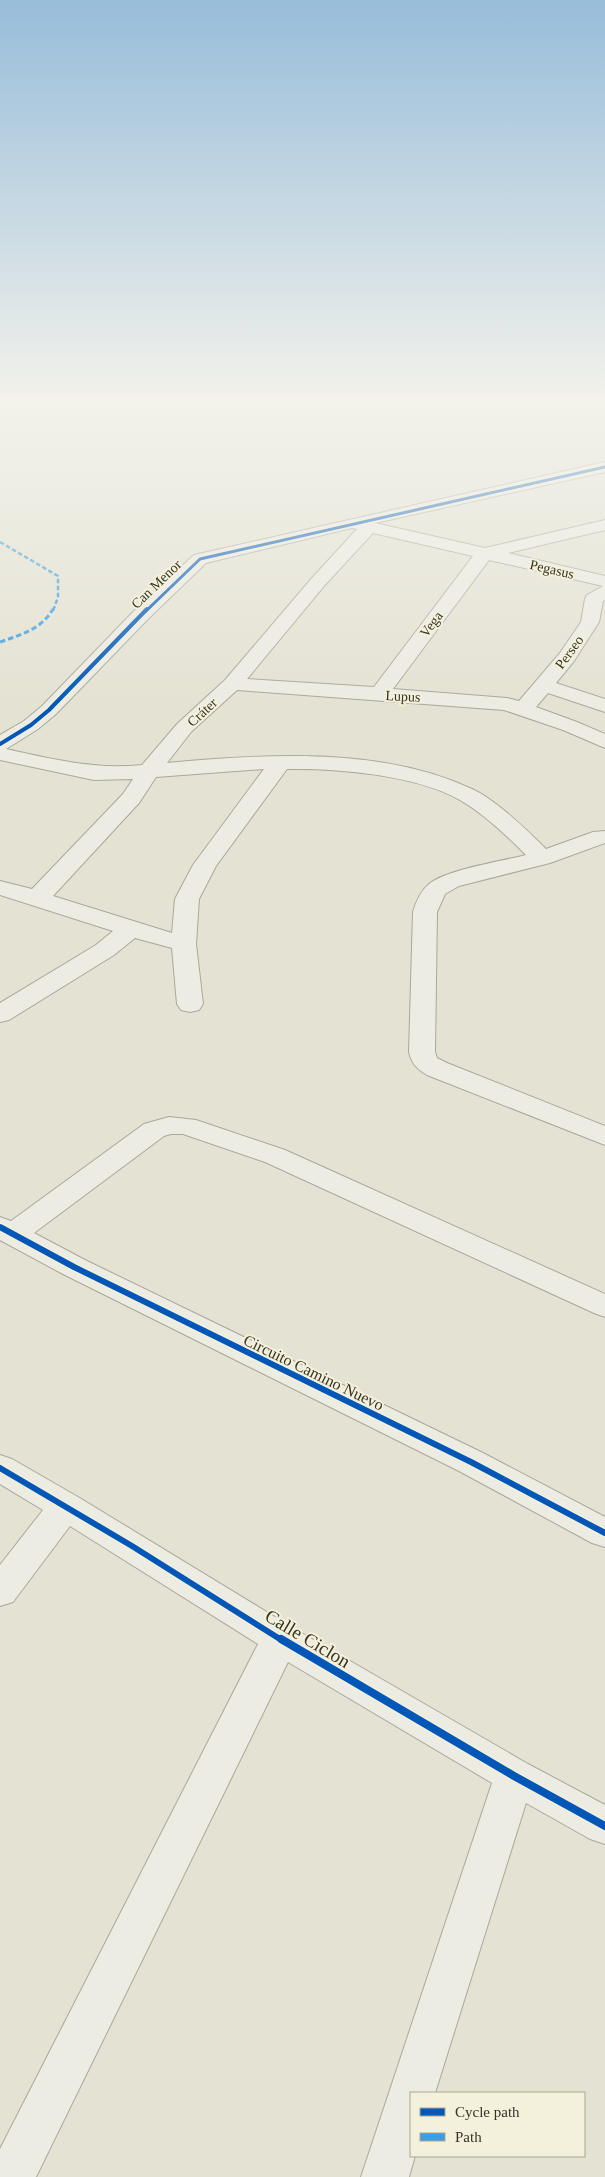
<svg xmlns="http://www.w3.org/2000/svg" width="605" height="2177" font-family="'Times New Roman',serif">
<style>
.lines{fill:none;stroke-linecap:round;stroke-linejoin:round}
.minor-casing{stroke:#aaa79b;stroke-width:2}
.minor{fill:#edece3;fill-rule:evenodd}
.quiet-far1{stroke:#3e9de0;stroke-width:2.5;stroke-dasharray:4.5 2.5;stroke-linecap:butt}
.quiet{stroke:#3e9de0;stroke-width:3;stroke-dasharray:5.5 3;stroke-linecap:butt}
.cycleway-far3-casing{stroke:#f3f1db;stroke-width:5}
.cycleway-far2-casing{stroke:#f3f1db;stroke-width:6}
.cycleway-far1-casing{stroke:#f3f1db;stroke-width:9}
.cycleway-casing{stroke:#f3f1db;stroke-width:11}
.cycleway-far3{stroke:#0057b8;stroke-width:3}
.cycleway-far2{stroke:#0057b8;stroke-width:4}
.cycleway-far1{stroke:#0057b8;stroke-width:6}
.cycleway{stroke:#0057b8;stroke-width:8}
.labels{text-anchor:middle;stroke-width:4;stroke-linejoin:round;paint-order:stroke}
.far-street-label{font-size:14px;fill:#393223;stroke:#f3f1db}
.street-label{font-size:16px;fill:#393223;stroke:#f3f1db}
.near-street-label{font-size:19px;fill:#393223;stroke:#f3f1db}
</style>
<rect width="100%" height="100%" fill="#e4e2d3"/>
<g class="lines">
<!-- minor casing -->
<g class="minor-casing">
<g id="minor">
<path d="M605 462V472L375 523 485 548 605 520V530L508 553 605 576V600L603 601 599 622 574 661 556 683 605 699V712L548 693 536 707 577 722 605 734V748L563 730 504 710 237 690 191 732 167 763C265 754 380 746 472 789 496 800 527 830 546 849L593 832 605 831V843L550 863 459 886 445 894 437 912 435 1052 437 1058 447 1063 605 1126V1145L427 1075C416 1068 412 1064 409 1052L413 912C416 902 420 892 428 885 443 870 503 861 526 855 506 835 483 813 458 799 415 775 336 768 287 769L216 866 199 899 196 944 203 1004 199 1010 190 1012 181 1010 177 1004 172 948 135 938 114 955 9 1020 0 1022V1003L96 945 113 931 0 895V881L32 889 123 794 133 779 94 780 0 760V735L24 721 42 706 134 611 194 555ZM352 528 357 529 312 578 225 680 177 724 142 765C95 770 52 759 6 749L38 729 56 714 148 619 206 563ZM373 533 473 556 374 687 247 679 324 586ZM489 560 603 586 587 595 585 599 581 622 560 653 519 701 507 698 393 689ZM264 769 193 865 175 899 172 933 53 896 139 803 156 777Z"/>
<polygon points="169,1117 196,1120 285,1150 605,1294 605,1317 594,1313 265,1162 183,1134 171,1134 164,1136 34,1233 85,1260 483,1453 605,1517 605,1547 592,1543 459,1471 63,1274 0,1240 0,1217 11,1221 144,1124"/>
<polygon points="0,1455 12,1459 78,1497 293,1628 528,1764 605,1805 605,1844 590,1839 526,1803 435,2093 411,2093 411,2156 415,2156 409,2177 361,2177 492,1783 288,1662 36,2177 0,2177 0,2149 258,1644 70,1526 13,1602 0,1606 0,1565 43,1510 0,1484"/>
</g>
</g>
<!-- minor -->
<use href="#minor" class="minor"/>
<!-- quiet-far1 -->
<polyline class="quiet-far1" points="0,542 58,576 58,597 53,611"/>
<!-- quiet -->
<path class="quiet" d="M0 642C20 635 42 629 53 609"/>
<!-- cycleway-far3 casing -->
<g class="cycleway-far3-casing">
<polyline id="cycleway-far3" points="146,611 200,559 605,467"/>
</g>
<!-- cycleway-far2 casing -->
<g class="cycleway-far2-casing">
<polyline id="cycleway-far2" points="0,744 31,725 49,710 147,609"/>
</g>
<!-- cycleway-far1 casing -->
<g class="cycleway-far1-casing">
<g id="cycleway-far1">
<polyline points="0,1227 74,1267 471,1462 605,1533"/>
<polyline points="0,1468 132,1546 283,1641"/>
</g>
</g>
<!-- cycleway casing -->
<g class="cycleway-casing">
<polyline id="cycleway" points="281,1639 514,1776 605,1826"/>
</g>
<!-- cycleway-far3 -->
<use href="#cycleway-far3" class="cycleway-far3"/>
<!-- cycleway-far2 -->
<use href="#cycleway-far2" class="cycleway-far2"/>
<!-- cycleway-far1 -->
<use href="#cycleway-far1" class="cycleway-far1"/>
<!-- cycleway -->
<use href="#cycleway" class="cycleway"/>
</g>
<!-- sky -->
<linearGradient id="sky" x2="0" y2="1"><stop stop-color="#97bdda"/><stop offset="0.57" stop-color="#f3f2eb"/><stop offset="1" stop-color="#f3f2eb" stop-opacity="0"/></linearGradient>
<rect width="605" height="703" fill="url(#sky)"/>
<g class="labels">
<!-- far-street labels -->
<g class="far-street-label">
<text transform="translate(552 569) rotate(13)" y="5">Pegasus</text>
<text transform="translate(156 584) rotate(-44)" y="5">Can Menor</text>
<text transform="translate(431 624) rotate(-53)" y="5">Vega</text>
<text transform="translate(569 652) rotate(-54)" y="5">Perseo</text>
<text transform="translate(403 696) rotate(3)" y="5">Lupus</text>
<text transform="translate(202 712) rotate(-43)" y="5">Cráter</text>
</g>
<!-- street labels -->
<g class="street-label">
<text transform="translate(314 1372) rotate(26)" y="6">Circuito Camino Nuevo</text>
</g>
<!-- near-street labels -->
<g class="near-street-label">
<text transform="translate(308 1638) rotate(31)" y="7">Calle Ciclon</text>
</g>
</g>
<!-- legend -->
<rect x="410" y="2092" width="175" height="65" fill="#f3f1db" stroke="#a9a591"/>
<rect x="420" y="2108" width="25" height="8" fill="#0057b8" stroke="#a9a591"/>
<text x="455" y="2117" font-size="15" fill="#393223">Cycle path</text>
<rect x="420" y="2133" width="25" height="8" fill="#3e9de0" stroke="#a9a591"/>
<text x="455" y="2142" font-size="15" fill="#393223">Path</text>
</svg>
